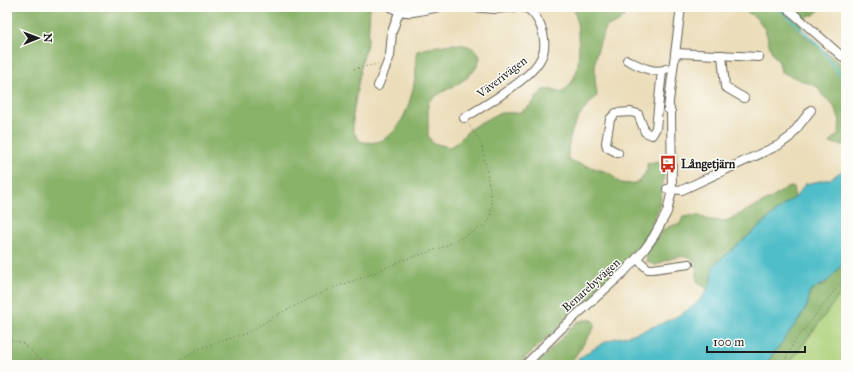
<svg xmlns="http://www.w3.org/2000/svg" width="853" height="372" font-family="'IM FELL Great Primer',serif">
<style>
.green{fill:#add17a;stroke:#64764b}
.forest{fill:#8ab36a;stroke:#536843}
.water{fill:#50bec8;stroke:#366d72}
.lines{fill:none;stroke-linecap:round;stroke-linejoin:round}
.stream{stroke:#50bec8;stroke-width:2}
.minor-casing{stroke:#646053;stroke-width:10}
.path{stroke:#646053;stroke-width:1;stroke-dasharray:1 3;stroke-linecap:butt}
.minor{stroke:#fff;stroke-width:8}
.labels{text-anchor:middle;stroke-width:3;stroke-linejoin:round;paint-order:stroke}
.street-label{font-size:12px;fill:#1c1c1c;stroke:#fdfcf7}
.poi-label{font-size:12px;font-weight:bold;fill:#1c1c1c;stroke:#fdfcf7;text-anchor:start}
</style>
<rect width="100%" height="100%" fill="#fdfcf7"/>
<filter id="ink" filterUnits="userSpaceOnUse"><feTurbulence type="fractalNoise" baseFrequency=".025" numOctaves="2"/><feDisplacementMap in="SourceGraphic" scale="8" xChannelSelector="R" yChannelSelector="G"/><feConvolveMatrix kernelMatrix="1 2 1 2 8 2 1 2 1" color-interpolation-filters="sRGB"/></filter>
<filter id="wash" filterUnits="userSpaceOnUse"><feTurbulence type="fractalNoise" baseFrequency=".012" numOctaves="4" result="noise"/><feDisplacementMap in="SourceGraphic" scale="16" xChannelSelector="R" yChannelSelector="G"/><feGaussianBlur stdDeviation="0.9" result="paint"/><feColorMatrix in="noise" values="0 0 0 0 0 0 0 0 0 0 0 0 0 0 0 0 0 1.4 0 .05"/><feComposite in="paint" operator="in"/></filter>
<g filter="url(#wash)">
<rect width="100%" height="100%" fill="#ebddb9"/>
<!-- green -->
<polygon class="green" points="846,286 846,365 788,365 791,361"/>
<!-- forest -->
<g class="forest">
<path d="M7 7H370L368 41 362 61 353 114V131L360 141C398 152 412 102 416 72 416 65 415 58 417 51 435 46 472 36 480 57 475 84 443 86 428 103V135L432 143 450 147C457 143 461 138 466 133 472 126 489 118 498 114 506 111 516 115 522 111 543 101 533 82 561 93 569 88 574 80 577 70 580 58 579 18 573 7H626C625 20 619 23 607 26 594 52 593 67 597 96 577 115 567 132 568 160L610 173 620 183 631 184 640 181 647 170V164L660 162C665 171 664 178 662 188 657 241 612 278 575 312 556 330 536 348 517 365H7Z"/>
<path d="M740 7H822L814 15H809L799 31 846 68V144L842 145 830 143 839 133 840 120 833 104 822 95 818 87 781 72 779 62C766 49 771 38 762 25 757 16 747 13 740 7Z"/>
<path d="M793 187 795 198 789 201 713 266V274L708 290 697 281 696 264 692 258C679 254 669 259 656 265L647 262 646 256C655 240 660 226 680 224L683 217 697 215 709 220 726 221 772 198 786 188Z"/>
<polygon points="846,260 846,286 788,365 765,365 800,318 808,304 809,293 817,287 824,285"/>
<polygon points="585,320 592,320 595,324 593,330 569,365 536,365 577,322"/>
</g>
<!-- water -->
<path class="water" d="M846 168V260L828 281 817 287 809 293 808 304 800 318 765 365H572C582 355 595 348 607 341 616 337 625 337 633 334 666 322 714 308 713 266L789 201 795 198 805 184 830 179Z"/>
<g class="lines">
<!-- stream -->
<polyline class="stream" points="778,7 820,47 846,83"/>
</g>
</g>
<g filter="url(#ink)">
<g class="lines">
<!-- minor casing -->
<g class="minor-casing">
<g id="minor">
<path d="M391 7C406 17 422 10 439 7"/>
<polyline points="471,7 495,9 514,7"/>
<polyline points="786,7 846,60"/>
<polyline points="675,53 759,57"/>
<polyline points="722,55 725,87 744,98"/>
<path d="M627 60C637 65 655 75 666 69"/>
<polyline points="378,86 390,56 392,32 399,12"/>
<polyline points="668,109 681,7"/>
<path d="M464 118C483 107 530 79 540 60 546 50 545 38 541 27 537 18 533 10 523 7"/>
<polyline points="618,153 607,147 606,143 610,119 616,113 631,112 638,114 645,132 652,135 656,128 662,71"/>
<polyline points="667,189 682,190 779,145 790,137 811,110"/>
<polyline points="637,259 648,269 653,269 689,264"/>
<polyline points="525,365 561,329 624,272 644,250 654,236 667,212 672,190 671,112 669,106"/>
</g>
</g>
<!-- path -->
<g class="path">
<polyline points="354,69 378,64"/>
<polyline points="7,339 22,343 41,360 56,365"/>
<polyline points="172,365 198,349 247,333 275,316 327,290 370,275 401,261 443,247 486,225 490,218 492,206 490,189 482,147 479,139 468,124"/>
<polyline points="783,365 794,342 846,276"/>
</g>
<!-- minor -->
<use href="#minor" class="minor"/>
</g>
</g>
<!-- icons -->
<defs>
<g id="bus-bare" transform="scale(1.38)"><path d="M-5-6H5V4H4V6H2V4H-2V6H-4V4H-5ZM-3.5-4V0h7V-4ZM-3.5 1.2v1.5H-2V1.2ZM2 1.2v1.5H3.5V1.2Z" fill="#c8321e" stroke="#fdfcf7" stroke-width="2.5" paint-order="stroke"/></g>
</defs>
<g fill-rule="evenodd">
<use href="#bus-bare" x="668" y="164"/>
</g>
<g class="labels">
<!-- street labels -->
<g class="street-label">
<text transform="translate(502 77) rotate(-38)" y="4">Väverivägen</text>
<text transform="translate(591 285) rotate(-42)" y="4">Benarebyvägen</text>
</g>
<!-- poi labels -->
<g class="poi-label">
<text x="681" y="168">Långetjärn</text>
</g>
</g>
<!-- margin -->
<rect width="853" height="372" fill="none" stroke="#fdfcf7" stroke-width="24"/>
<!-- north arrow -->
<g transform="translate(38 38) rotate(89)" stroke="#fdfcf7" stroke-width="3" paint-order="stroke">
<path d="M0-3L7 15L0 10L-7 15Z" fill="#1c1c1c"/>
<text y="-6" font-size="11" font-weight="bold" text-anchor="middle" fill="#1c1c1c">N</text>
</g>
<!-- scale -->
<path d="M707 346v6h98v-6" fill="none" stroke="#1c1c1c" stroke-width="2"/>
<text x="713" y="346" font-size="12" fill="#1c1c1c" stroke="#fdfcf7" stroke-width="3" paint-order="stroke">100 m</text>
</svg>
